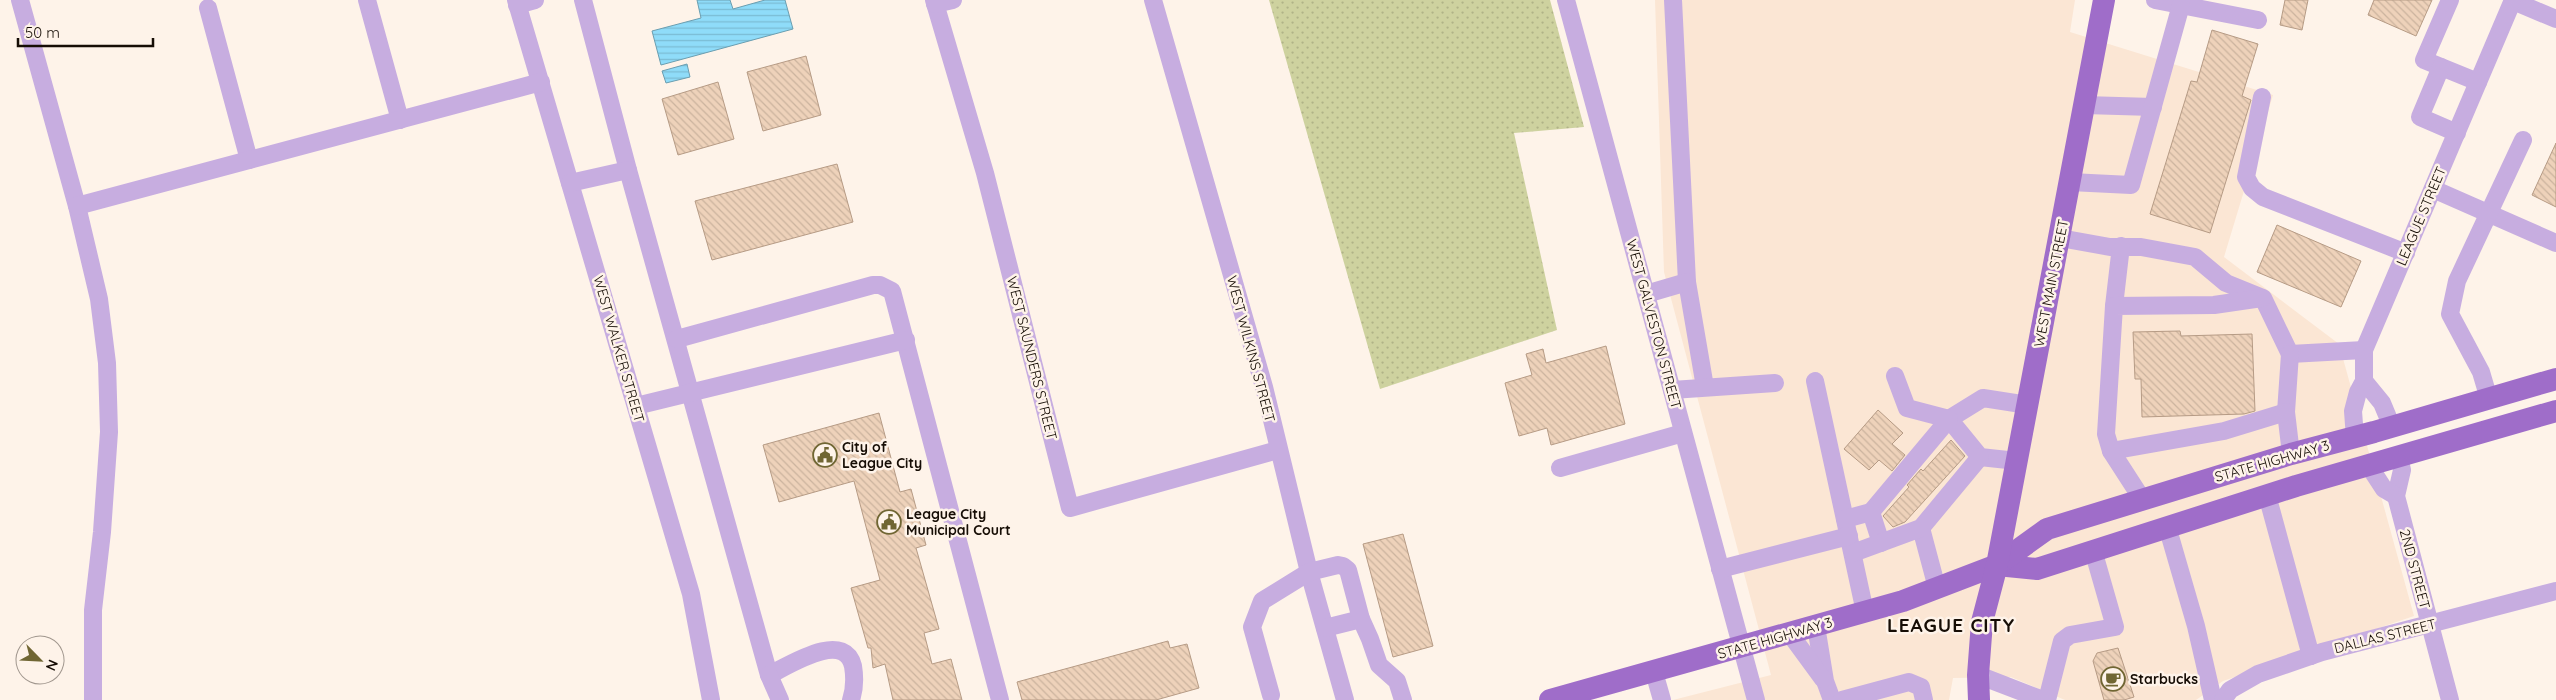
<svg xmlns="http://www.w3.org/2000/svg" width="2556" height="700" font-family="Quicksand,sans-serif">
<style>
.built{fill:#fbe6d4}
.grass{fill:url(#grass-dots)}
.water{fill:url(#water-rules);stroke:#6b9eb0}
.building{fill:url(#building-back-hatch);stroke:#b69b85}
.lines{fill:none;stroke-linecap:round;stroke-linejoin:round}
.minor{stroke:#c7ade0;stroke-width:18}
.major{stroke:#9f6dc9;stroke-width:22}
.labels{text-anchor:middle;stroke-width:5;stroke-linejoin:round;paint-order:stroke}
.street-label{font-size:14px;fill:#160d05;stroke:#fef3e9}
.poi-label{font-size:14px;font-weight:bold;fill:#160d05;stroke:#fef3e9;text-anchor:start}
.district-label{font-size:19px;font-weight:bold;letter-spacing:1px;fill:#160d05;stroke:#fef3e9}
</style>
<defs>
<pattern id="grass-dots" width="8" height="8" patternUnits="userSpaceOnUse" patternTransform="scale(1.25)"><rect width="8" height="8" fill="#ced29f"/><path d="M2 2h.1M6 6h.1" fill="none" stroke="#b0b387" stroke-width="1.8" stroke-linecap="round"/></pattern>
<pattern id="water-rules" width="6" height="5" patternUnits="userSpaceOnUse" patternTransform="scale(1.25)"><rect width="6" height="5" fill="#8fdcf9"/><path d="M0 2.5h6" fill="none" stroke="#7bbcd4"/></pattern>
<pattern id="building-back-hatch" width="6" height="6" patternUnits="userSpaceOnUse" patternTransform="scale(1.25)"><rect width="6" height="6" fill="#eed2ba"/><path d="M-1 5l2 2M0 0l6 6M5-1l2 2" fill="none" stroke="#cbb39e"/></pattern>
</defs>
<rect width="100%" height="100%" fill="#fef3e9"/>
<!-- built -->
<polygon class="built" points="1655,0 2075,0 2070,32 2273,95 2224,257 2339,344 2414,616 2223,681 2196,700 2065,700 2011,677 1953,678 1949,700 1673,700 1771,675 1664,272"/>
<!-- grass -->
<polygon class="grass" points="1269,0 1550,0 1584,127 1514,133 1557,330 1380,389"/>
<!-- water -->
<g class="water">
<polygon points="697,0 730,0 733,9 765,0 785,0 793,29 661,65 652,31 701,18"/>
<polygon points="687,64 690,77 666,83 662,71"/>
</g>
<!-- building -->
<g class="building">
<polygon points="2285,0 2308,0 2302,30 2280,25"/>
<polygon points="2374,0 2432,0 2416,36 2368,15"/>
<polygon points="2212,30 2258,44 2242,96 2251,100 2210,233 2150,214 2191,81 2197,82"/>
<polygon points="806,56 821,115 763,131 747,72"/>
<polygon points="718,82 734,139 678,155 662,99"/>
<polygon points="2556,143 2556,207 2532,195"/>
<polygon points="837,164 853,222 712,260 695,201"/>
<polygon points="2277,225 2361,261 2341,307 2257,272"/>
<polygon points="2180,331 2181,336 2252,334 2255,411 2244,414 2142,417 2141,379 2135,379 2133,332"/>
<polygon points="1606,346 1625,424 1551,445 1547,428 1519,436 1505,383 1532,375 1526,354 1543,349 1546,363"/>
<polygon points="1878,410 1903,433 1892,444 1905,455 1892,471 1879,460 1869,470 1844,449"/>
<polygon points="879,413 900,492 911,489 926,545 916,548 939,629 924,633 932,664 951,659 962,700 893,700 885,664 873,668 871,648 868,648 851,588 880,580 854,481 779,502 763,445"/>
<polygon points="1951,440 1965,456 1905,522 1893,527 1883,516 1909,487 1907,485 1921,469 1923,471"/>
<polygon points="1403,534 1433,646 1393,657 1363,544"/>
<polygon points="1168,641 1170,648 1187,644 1199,688 1156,700 1022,700 1017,682"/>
<polygon points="2118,648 2134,697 2124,700 2104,700 2093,661 2097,653"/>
</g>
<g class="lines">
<!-- minor -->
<g class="minor">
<polyline points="20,0 77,206 99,299 107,363 109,432 102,532 93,610 93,700"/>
<polyline points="367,0 400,120"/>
<polyline points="516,0 691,594 711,700"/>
<path d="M583 0 628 170 769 675C788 666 844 629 853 666 855 678 855 688 851 700"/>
<polyline points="934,0 985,173 1070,508 1278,450"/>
<polyline points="1153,0 1264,387 1309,572 1345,700"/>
<polyline points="1566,0 1756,700"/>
<polyline points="1673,0 1687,282 1705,387"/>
<polyline points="2155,0 2258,20"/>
<polyline points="2450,0 2424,60 2478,82"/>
<polyline points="2513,1 2556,19"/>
<polyline points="935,4 953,0"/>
<polyline points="517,5 535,0"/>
<polyline points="208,8 249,160"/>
<polyline points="2441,67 2420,117 2457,133"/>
<polyline points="2262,97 2246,177 2252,188 2263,197 2406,253"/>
<polyline points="2084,105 2153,107"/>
<polyline points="2070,182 2131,185 2181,5"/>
<polyline points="570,183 628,170"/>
<polyline points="2433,189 2556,243"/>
<polyline points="77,206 541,82"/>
<polyline points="2060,238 2110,247 2141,247 2195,257 2226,283 2263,298 2290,354 2364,350"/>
<polyline points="1646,294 1687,282"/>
<polyline points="2114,306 2121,246"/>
<polyline points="677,339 873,285 880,285 892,291 1000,700"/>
<polyline points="2290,354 2286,412 2291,454"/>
<polyline points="1815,381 1865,612"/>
<polyline points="2364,381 2382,403 2392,427"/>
<polyline points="1672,390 1775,383"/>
<polyline points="2489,399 2481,372 2450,314 2457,281 2523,140"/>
<polyline points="636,406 906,340"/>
<polyline points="2355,438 2353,411 2358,392 2364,381 2364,350 2513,0"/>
<polyline points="2111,451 2224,431 2286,412"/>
<polyline points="2399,457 2402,470 2396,496 2450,700"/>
<polyline points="2017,461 1980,457 1949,419 1983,398 2028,405"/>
<polyline points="2369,466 2384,489 2396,496"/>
<polyline points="1560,468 1683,433"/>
<polyline points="2267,495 2311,656"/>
<polyline points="2142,499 2111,451 2106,434 2114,306 2214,305 2262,298"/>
<polyline points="1871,512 1949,419 1907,408 1895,376"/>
<polyline points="1845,519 1871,512 1881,543"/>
<polyline points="2167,526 2196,626 2213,700"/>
<polyline points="1921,528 1937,588"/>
<polyline points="1853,553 1921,528 1980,457"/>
<polyline points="1720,569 1849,536"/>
<polyline points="1816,626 1825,681 1832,700"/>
<polyline points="1325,628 1361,619"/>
<polyline points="1790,634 1823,679"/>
<polyline points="1654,672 1662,700"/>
<polyline points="769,675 780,700"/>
<polyline points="1978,675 2043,700"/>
<polyline points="1271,695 1252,627 1262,601 1309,572 1338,565 1343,566 1348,570 1361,619 1370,639 1379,665 1397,681 1403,700"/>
<polyline points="1842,700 1909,682 1921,687 1924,700"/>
<polyline points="2047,700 2062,641 2070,635 2115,627 2093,550"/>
<polyline points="2223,700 2230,690 2258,674 2322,652 2556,591"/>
</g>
<!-- major -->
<g class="major">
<polyline points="1997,565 2037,569 2296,486 2556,411"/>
<polyline points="1550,700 1903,601 1997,565 2047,529 2291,454 2374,432 2556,379"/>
<polyline points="1979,700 1978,675 1982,622 1997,565 2104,0"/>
</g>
</g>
<!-- icons -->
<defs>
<g id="civic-ring" transform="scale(1.25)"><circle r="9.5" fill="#fef3e9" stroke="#706633" stroke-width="1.5"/><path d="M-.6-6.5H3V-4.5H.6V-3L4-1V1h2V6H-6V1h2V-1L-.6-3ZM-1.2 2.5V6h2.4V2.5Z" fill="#706633"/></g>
<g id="cafe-ring" transform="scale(1.25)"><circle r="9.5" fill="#fef3e9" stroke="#706633" stroke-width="1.5"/><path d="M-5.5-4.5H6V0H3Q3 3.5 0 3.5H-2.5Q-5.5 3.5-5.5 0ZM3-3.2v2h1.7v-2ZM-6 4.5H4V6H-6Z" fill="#706633"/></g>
</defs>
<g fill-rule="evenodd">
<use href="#civic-ring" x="825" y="455"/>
<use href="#civic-ring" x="889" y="522"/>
<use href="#cafe-ring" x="2113" y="679"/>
</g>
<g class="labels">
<!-- street labels -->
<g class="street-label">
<text transform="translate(2421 216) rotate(-67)" y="5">LEAGUE STREET</text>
<text transform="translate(2051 283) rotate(-79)" y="5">WEST MAIN STREET</text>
<text transform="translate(1654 324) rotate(75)" y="5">WEST GALVESTON STREET</text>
<text transform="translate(619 349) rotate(74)" y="5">WEST WALKER STREET</text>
<text transform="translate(1251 349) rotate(75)" y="5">WEST WILKINS STREET</text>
<text transform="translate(1032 358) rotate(76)" y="5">WEST SAUNDERS STREET</text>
<text transform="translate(2272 461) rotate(-16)" y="5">STATE HIGHWAY 3</text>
<text transform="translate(2415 569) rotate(75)" y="5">2ND STREET</text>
<text transform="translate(2385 636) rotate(-14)" y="5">DALLAS STREET</text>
<text transform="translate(1775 638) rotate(-16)" y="5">STATE HIGHWAY 3</text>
</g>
<!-- poi labels -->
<g class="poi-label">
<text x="842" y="452">City of<tspan x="842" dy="16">League City</tspan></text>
<text x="906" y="519">League City<tspan x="906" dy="16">Municipal Court</tspan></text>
<text x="2130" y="684">Starbucks</text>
</g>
<!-- district labels -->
<g class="district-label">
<text x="1951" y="632">LEAGUE CITY</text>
</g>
</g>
<!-- north arrow -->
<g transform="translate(40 660) rotate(114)"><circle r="24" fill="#fef3e9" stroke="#a1978e"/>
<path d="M0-4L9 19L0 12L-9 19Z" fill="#706633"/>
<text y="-8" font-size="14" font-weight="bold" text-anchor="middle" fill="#160d05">N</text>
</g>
<!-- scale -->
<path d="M18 38v8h135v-8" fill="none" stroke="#160d05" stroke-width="2.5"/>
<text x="25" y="38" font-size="15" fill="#160d05" stroke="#fef3e9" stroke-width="4" paint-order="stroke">50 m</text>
</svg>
